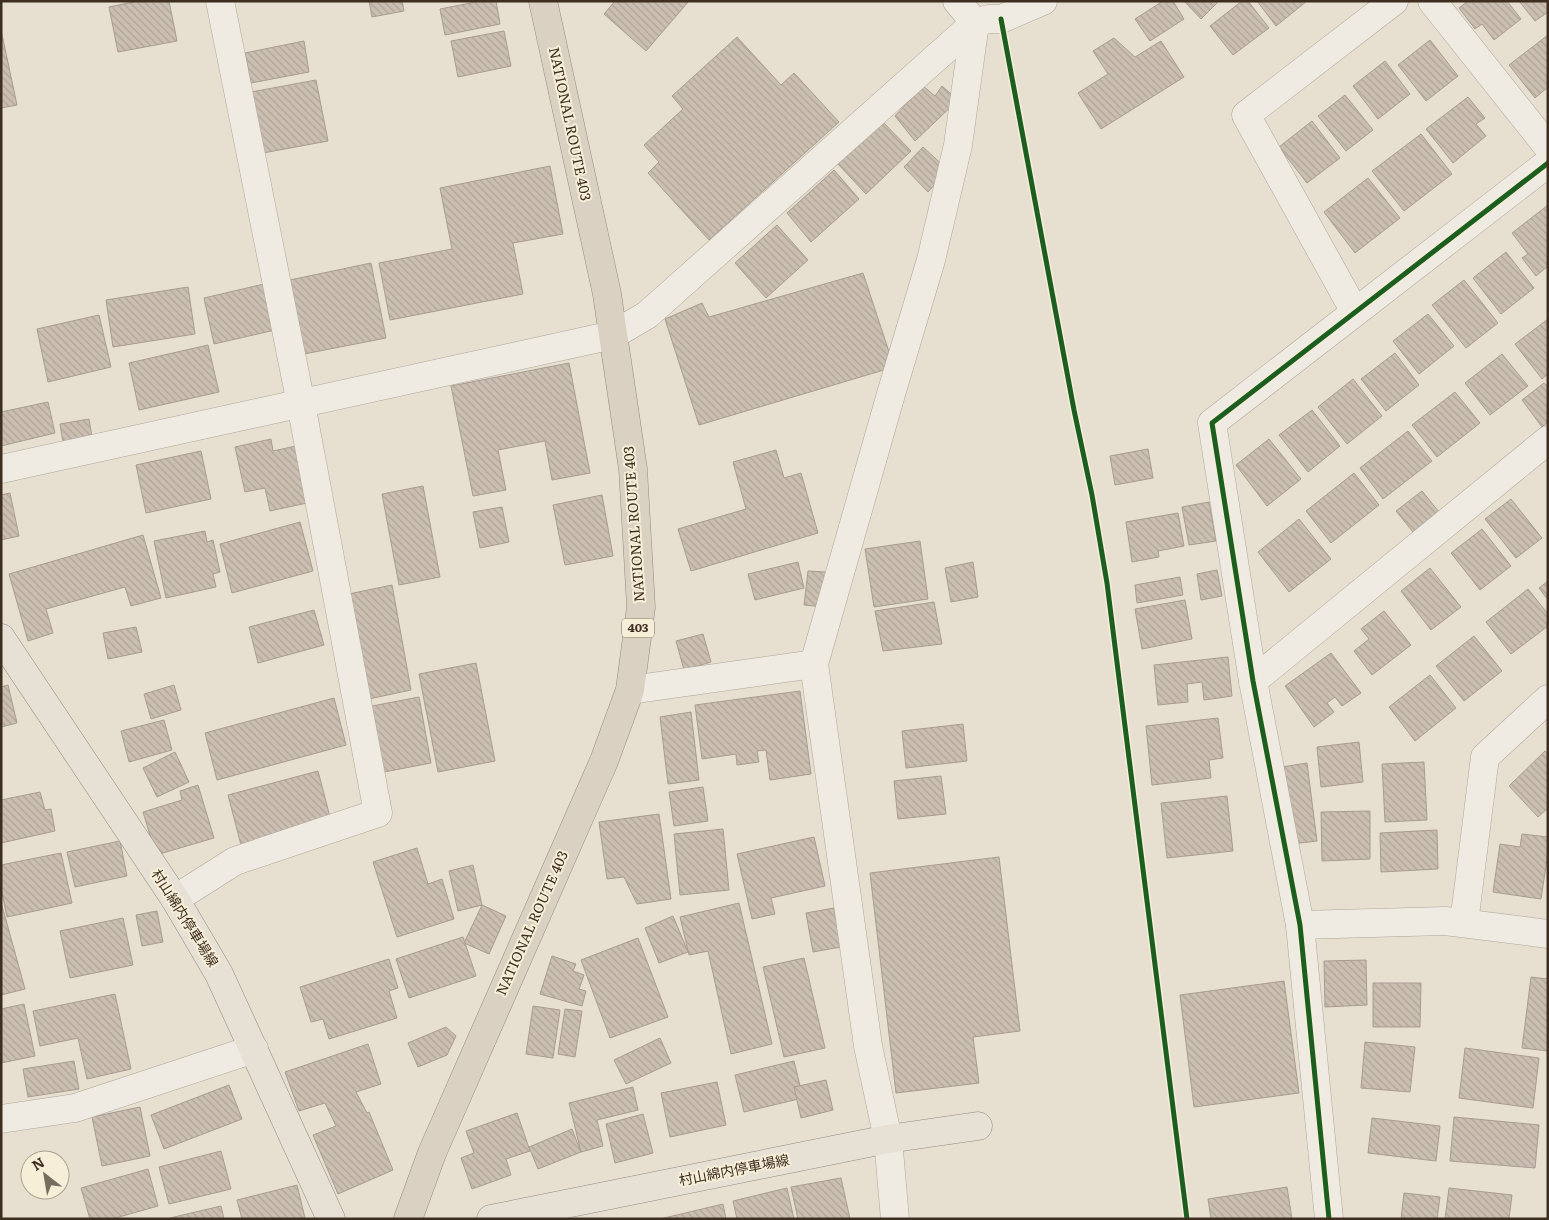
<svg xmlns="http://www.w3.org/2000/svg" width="1549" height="1220" font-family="Literata,'Noto Sans JP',serif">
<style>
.building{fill:url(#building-back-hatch);stroke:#a89c90}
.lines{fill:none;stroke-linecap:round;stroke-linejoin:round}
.minor-casing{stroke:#ada599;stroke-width:29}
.major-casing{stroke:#928b80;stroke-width:29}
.highway-casing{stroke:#928b80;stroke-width:29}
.minor{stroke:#efebe3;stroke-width:28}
.major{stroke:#e6e1d4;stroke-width:28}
.highway{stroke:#dad1c2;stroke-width:28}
.cycleway-casing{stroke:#f7eed8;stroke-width:8}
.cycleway{stroke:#1b5e20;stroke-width:5}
.labels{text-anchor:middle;stroke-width:4;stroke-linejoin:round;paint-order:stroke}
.shield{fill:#f7eed8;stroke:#756857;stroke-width:1}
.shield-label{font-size:12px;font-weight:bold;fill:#3d2e20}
.street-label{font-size:14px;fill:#3d2e20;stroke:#f7eed8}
</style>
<defs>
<pattern id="building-back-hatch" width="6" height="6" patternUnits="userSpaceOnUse" patternTransform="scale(1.25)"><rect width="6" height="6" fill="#cbbfb2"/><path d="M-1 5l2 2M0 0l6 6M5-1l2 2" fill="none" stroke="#afa499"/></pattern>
</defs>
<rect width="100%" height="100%" fill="#e7e0d1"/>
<!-- building -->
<g class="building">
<polygon points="138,1 169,1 177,41 118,52 109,7"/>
<polygon points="369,1 402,1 404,11 372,17"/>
<polygon points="481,1 496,1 500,24 445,35 440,9"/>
<polygon points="615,1 689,1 646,51 604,14"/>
<polygon points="1163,1 1173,1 1184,19 1150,41 1135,19"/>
<polygon points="1184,1 1219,1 1201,19"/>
<polygon points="1242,1 1248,1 1269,28 1233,55 1210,26"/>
<polygon points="1257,1 1307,1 1276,26"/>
<polygon points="1468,1 1507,1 1521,19 1494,40 1482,24 1475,29 1459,8"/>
<polygon points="1519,1 1548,1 1548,12 1535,21"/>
<polygon points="1,30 17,105 1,108"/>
<polygon points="504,31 511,66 458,77 451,41"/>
<polygon points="1548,35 1548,87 1535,98 1509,65"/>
<polygon points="737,37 781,85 794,73 839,122 709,240 648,173 659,162 644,145 683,109 672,96"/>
<polygon points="1114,38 1135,57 1161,41 1184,77 1101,129 1078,93 1108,74 1093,51"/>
<polygon points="1430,40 1458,76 1426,101 1398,65"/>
<polygon points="304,41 309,72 251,83 245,53"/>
<polygon points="1385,61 1410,94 1378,119 1353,86"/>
<polygon points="316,80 328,141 263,153 251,92"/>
<polygon points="923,86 935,96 942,86 958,100 915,141 895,116"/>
<polygon points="1345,95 1373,130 1346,151 1318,116"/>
<polygon points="1468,97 1485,118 1476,124 1486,136 1453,163 1426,129"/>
<polygon points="882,121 911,151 866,194 837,163"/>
<polygon points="1312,121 1340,158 1307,183 1279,147"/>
<polygon points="1421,134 1452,174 1404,211 1372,171"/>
<polygon points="923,147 948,170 928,192 904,167"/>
<polygon points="550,166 563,234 513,243 523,294 390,320 379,263 452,249 440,188"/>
<polygon points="834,170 859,199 811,242 787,213"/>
<polygon points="1368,178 1400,218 1355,253 1324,212"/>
<polygon points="1548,205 1548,266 1536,276 1522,258 1528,254 1512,233"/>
<polygon points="777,225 808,260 766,298 735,263"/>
<polygon points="1506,252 1534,288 1501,314 1473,278"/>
<polygon points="371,263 386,338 299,355 285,281"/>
<polygon points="863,273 894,367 699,425 665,319 702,303 709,317"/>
<polygon points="1464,280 1498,323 1466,348 1432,305"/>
<polygon points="264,284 275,330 214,344 204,298"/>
<polygon points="188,287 195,334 113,347 106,300"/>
<polygon points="1428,314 1454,346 1419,374 1393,341"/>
<polygon points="99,315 111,367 48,382 37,329"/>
<polygon points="1548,319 1548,374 1542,379 1515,344"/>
<polygon points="208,345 219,392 139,410 129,363"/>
<polygon points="1395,353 1419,385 1386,411 1361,379"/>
<polygon points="1502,354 1528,386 1490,415 1465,383"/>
<polygon points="569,363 590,473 552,480 545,441 498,450 506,490 473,496 451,386"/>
<polygon points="1353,379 1382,416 1347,444 1318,407"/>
<polygon points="1544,383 1548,387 1548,422 1542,427 1522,400"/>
<polygon points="1455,392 1480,423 1437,457 1412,425"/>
<polygon points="48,402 55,433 1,446 1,412"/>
<polygon points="1312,410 1340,446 1308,472 1279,435"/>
<polygon points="89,419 93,443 64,448 60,424"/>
<polygon points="1408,431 1432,461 1383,499 1360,468"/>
<polygon points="271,439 273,451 296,446 307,503 270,511 265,488 245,492 235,447"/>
<polygon points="1269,439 1301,479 1267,506 1236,465"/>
<polygon points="1148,449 1153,478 1115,485 1110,456"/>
<polygon points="776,450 784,478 801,473 818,533 691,571 678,529 746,509 733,462"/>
<polygon points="201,451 211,499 146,513 136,465"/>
<polygon points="1354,473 1379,505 1331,543 1306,511"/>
<polygon points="423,486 440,577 399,585 382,494"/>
<polygon points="1422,491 1439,512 1413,532 1396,511"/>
<polygon points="10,493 19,536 1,540 1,495"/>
<polygon points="602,495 613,556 565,565 553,505"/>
<polygon points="1511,499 1542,538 1516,558 1485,519"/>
<polygon points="1209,502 1216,541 1189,545 1182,507"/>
<polygon points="502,507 509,542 480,548 473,512"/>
<polygon points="1178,513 1184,546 1158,551 1159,557 1132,562 1126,522"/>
<polygon points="1299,519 1331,559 1289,592 1258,552"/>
<polygon points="300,522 313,571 232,593 220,544"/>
<polygon points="1482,529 1511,566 1480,590 1451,553"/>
<polygon points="205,531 207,542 213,540 220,572 213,574 216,587 166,598 154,541"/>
<polygon points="143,535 161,598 131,606 125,587 46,609 53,633 28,641 9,574"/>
<polygon points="920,541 928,599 874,607 865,549"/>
<polygon points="798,562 804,588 755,600 748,574"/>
<polygon points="973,562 978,597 951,602 945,568"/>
<polygon points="1430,568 1461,607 1431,630 1401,591"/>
<polygon points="1217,570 1222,596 1201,600 1197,574"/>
<polygon points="808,571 826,572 823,607 804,605"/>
<polygon points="1180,577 1183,595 1137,603 1135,585"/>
<polygon points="1548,581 1548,600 1539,588"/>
<polygon points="392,585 411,690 364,700 344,595"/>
<polygon points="1528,589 1548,614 1548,626 1511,654 1486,622"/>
<polygon points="1185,600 1192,639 1142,649 1135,609"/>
<polygon points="934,602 942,644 883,651 875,611"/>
<polygon points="314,610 324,645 258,663 249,627"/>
<polygon points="1384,611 1411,645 1372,675 1354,651 1369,639 1361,629"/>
<polygon points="136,627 142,652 108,659 103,633"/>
<polygon points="703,634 711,662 684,670 676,641"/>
<polygon points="1474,636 1502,671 1464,701 1436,666"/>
<polygon points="1331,653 1361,693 1342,706 1335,697 1327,703 1334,712 1314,727 1285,686"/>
<polygon points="1228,657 1232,696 1204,700 1202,682 1187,684 1188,702 1158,705 1154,665"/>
<polygon points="476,663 495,761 438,772 419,674"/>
<polygon points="1430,675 1456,708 1415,741 1389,707"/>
<polygon points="8,685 17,723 1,727 1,687"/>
<polygon points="174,685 181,710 151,719 144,694"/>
<polygon points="800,691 811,774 770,780 766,750 757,751 759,762 737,765 736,754 702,759 695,705"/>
<polygon points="419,697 431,763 379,773 367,707"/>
<polygon points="334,698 346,745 217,780 205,733"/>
<polygon points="691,712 699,780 668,784 660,717"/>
<polygon points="1218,718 1223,758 1209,760 1211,778 1152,785 1146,726"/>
<polygon points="164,720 172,750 129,762 121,731"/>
<polygon points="963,724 967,761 906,768 902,731"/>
<polygon points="1359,742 1363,782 1321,787 1317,747"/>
<polygon points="1545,751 1548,754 1548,808 1538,817 1509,786"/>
<polygon points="175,752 189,782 157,797 143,768"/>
<polygon points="1424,762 1427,820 1385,822 1382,764"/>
<polygon points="1307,763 1317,841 1291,844 1282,767"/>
<polygon points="318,771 331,821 241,845 228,795"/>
<polygon points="941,776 946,814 898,819 894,781"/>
<polygon points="198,785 214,838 156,855 143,812 182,800 180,791"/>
<polygon points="703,787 708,821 674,826 669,792"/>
<polygon points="40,792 45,810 51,809 55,831 1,843 1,800"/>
<polygon points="1227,796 1233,851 1167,858 1161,803"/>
<polygon points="1370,811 1370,859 1322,861 1321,812"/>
<polygon points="659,814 671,899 637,904 624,877 607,879 599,822"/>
<polygon points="723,829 729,890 680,895 674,834"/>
<polygon points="1437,830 1438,869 1381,872 1380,833"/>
<polygon points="1522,834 1548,837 1548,853 1541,899 1493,892 1500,844 1520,847"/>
<polygon points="814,837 825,886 771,898 775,914 752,919 737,854"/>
<polygon points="120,841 127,876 75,887 67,852"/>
<polygon points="417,848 428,884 442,879 454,919 397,937 373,862"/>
<polygon points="61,853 72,903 7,917 1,888 1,865"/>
<polygon points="999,857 1020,1031 973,1037 979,1083 896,1093 870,873"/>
<polygon points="473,865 482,905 458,911 449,871"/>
<polygon points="1,902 25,989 1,995"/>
<polygon points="739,903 772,1044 731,1054 708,951 689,955 680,917"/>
<polygon points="482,905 506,916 489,954 464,943"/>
<polygon points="834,908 841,947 813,952 806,913"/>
<polygon points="157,911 163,942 142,946 136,915"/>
<polygon points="673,916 688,952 659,963 645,928"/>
<polygon points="123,918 133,965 70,978 60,931"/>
<polygon points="463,937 476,976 409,998 396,959"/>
<polygon points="638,938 668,1017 610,1038 581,960"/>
<polygon points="552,956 576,964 573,971 584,975 579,989 586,991 582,1006 540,994"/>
<polygon points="804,958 825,1048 784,1057 763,967"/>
<polygon points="389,959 398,988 389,991 397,1018 329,1039 323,1019 311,1022 300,987"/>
<polygon points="1366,960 1367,1005 1325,1007 1324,961"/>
<polygon points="1531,977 1548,979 1548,1051 1522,1048"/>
<polygon points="1284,981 1299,1093 1194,1107 1180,995"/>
<polygon points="1373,983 1421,983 1420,1027 1373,1027"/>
<polygon points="115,994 131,1069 87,1079 78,1038 40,1046 33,1011"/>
<polygon points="24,1004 35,1056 1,1063 1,1009"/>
<polygon points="533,1006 560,1010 553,1058 526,1054"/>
<polygon points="565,1009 582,1011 575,1057 558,1054"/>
<polygon points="446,1027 456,1036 447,1055 418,1067 408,1043"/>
<polygon points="660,1038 671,1063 626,1084 614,1060"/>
<polygon points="1365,1042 1415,1047 1410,1092 1361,1088"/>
<polygon points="368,1044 381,1084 356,1092 367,1113 369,1112 393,1170 338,1194 313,1135 336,1126 325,1103 299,1111 285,1072"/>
<polygon points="1465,1048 1539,1058 1533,1108 1459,1098"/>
<polygon points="74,1061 79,1089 28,1097 23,1069"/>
<polygon points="794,1061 803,1098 744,1112 735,1075"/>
<polygon points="826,1080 833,1110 801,1118 794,1087"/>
<polygon points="717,1082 726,1125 670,1137 661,1093"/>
<polygon points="229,1085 242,1119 164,1149 151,1115"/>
<polygon points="633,1087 638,1110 597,1120 603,1146 581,1152 569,1103"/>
<polygon points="140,1107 150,1156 102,1166 92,1117"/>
<polygon points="517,1113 530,1151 506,1159 511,1175 472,1189 461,1158 474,1153 466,1131"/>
<polygon points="643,1114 653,1153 615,1163 606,1124"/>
<polygon points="1454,1117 1539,1125 1535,1168 1450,1161"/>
<polygon points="1372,1118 1440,1126 1436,1161 1368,1153"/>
<polygon points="572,1129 581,1152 538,1169 529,1147"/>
<polygon points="221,1151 231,1189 169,1204 159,1167"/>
<polygon points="148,1169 158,1206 112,1219 90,1219 81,1188"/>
<polygon points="841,1178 850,1219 798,1219 791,1187"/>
<polygon points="297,1185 305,1218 242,1219 237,1200"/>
<polygon points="1287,1187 1292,1219 1211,1219 1208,1199"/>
<polygon points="787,1188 794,1219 737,1219 733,1201"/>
<polygon points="1449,1188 1512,1195 1509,1219 1445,1219"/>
<polygon points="1404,1193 1440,1197 1437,1219 1401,1219"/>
<polygon points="723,1204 726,1219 660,1219"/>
<polygon points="221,1206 224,1219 170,1219 170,1218"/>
</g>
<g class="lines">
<!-- minor casing -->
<g class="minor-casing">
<g id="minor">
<polyline points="1432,1 1548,147"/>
<polyline points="1355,312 1246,115 1394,1"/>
<polyline points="1,469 613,335 647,315 975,23 988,19 1001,19 1043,1"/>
<polyline points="1253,681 1548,440"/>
<polyline points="630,690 814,664"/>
<polyline points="175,899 235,861 378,813 301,404 220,1"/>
<polyline points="1464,923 1485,757 1548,699"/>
<polyline points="1300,925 1445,921 1548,934"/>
<polyline points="1,1119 75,1108 254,1049"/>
<polyline points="895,1219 888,1139 868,1046 814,664 891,394 931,260 958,145 975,23 957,1"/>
<polyline points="1329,1219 1300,925 1253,681 1212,423 1548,163"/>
</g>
</g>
<!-- major casing -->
<g class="major-casing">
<g id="major">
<polyline points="1,638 175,899 219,974 331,1219"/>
<polyline points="491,1219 888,1139 978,1126"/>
</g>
</g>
<!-- highway casing -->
<g class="highway-casing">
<polyline id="highway" points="408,1219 432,1153 604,761 630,690 641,607 633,469 607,294 543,1"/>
</g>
<!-- minor -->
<use href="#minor" class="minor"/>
<!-- major -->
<use href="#major" class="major"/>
<!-- highway -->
<use href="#highway" class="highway"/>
<!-- cycleway casing -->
<g class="cycleway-casing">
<g id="cycleway">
<polyline points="1001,19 1074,410 1092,495 1107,583 1187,1219"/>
<polyline points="1329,1219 1300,925 1253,681 1212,423 1548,163"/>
</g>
</g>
<!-- cycleway -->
<use href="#cycleway" class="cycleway"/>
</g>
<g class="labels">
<!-- shield labels -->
<rect class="shield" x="622" y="618.5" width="32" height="19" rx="4"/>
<g class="shield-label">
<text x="638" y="632">403</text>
</g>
<!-- street labels -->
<g class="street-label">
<text transform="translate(570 124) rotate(78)" y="5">NATIONAL ROUTE 403</text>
<text transform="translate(634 524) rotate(-94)" y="5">NATIONAL ROUTE 403</text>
<text transform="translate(185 918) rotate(58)" y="5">村山綿内停車場線</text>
<text transform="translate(532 923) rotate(-66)" y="5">NATIONAL ROUTE 403</text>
<text transform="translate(734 1170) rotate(-11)" y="5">村山綿内停車場線</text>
</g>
</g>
<!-- border -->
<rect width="1549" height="1220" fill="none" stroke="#3d2e20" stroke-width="5"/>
<!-- north arrow -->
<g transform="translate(45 1175) rotate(329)"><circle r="24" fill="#f7eed8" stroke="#ada18e"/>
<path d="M0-4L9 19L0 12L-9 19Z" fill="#786c5e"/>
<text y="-8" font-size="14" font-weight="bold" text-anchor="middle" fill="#3d2e20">N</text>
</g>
</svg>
